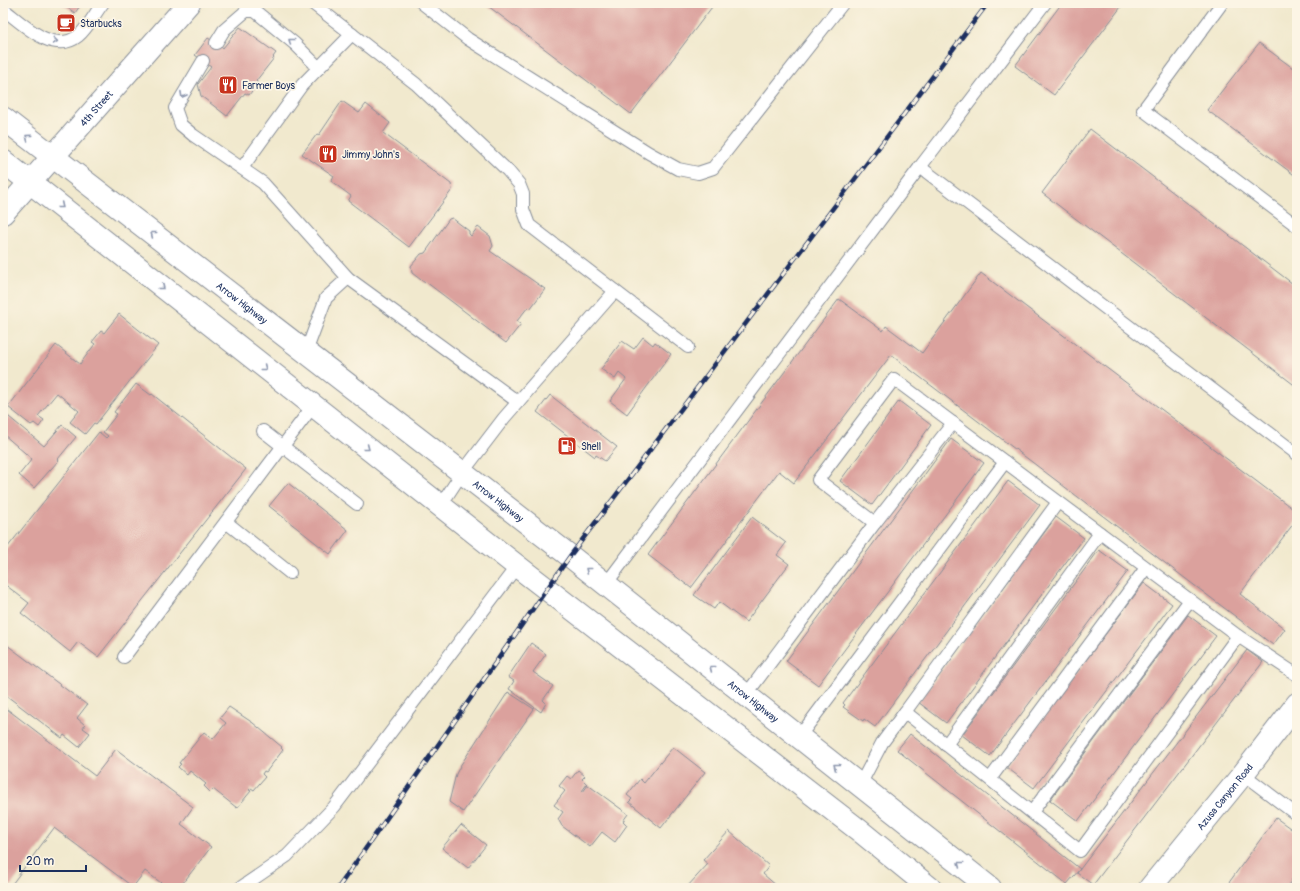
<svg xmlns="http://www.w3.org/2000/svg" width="1300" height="891" font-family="Pangolin,sans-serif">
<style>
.building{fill:#dba19d}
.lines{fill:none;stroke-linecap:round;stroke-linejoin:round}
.lane-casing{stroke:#868c96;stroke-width:14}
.street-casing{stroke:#868c96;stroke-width:24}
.secondary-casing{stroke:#868c96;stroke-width:24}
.primary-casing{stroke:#868c96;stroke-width:24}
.lane{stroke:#fff;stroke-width:12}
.street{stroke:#fff;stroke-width:22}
.secondary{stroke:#fff;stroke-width:22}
.primary{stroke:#fff;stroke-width:22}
.rail-casing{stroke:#1b2f5e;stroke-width:4.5}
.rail{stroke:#fcf5e5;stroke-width:3;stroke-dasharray:9;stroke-linecap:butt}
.oneway{stroke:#8d97ae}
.labels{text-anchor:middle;stroke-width:3.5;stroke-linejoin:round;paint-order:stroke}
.poi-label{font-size:10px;fill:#1b2f5e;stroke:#fcf5e5;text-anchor:start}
.street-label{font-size:10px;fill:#1b2f5e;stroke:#fcf5e5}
</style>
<rect width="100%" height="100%" fill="#fcf5e5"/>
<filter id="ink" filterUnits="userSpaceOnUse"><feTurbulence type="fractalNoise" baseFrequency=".025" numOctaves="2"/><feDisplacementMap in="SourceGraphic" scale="8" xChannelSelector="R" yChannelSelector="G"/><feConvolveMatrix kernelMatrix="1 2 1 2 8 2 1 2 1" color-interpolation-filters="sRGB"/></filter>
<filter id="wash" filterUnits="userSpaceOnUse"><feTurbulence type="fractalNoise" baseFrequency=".012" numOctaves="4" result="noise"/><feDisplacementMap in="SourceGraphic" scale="16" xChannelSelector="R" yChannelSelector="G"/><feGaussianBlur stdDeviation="0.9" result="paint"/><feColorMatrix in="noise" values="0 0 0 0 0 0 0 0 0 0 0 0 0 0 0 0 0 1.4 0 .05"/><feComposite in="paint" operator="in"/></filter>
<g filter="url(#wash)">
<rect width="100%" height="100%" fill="#f1e9ce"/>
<g id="blocks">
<!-- building -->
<g class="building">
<polygon points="61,3 82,3 75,13"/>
<polygon points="484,3 715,3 631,114"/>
<polygon points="1062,3 1124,3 1054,95 1015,66"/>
<polygon points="240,27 276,53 273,57 274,58 256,81 258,83 249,95 245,93 227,116 201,96 198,84 211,67 195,55 208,38 223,48"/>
<polygon points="1259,43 1297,71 1297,177 1207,110"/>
<polygon points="342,101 359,113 366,104 390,123 383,133 451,184 452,190 409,247 348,201 351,196 331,181 334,176 302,154 317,134 319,135"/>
<polygon points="1090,129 1297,287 1297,387 1042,193"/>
<polygon points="452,218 469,231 469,234 471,236 478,227 490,236 493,246 490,251 545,289 530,309 528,307 517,321 521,324 506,343 426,282 425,283 412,273 411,266 421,254 425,253 449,219"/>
<polygon points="981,273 1297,512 1297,519 1240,594 1285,629 1273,645 891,355 794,483 779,471 691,588 648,555 839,299 883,331 886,326 922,353"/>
<polygon points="119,314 158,345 96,424 94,423 85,434 70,422 79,411 57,393 38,416 44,420 39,427 34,423 31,425 8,407 56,345 80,364 95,344 92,342 101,331 104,333"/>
<polygon points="643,337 653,345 655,342 671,354 627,414 610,401 626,379 619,373 615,379 601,369 622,341 634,349"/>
<polygon points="136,384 151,395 152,394 246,469 98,657 78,642 70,652 21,613 29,603 3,583 6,579 3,576 3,553 99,432 106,438 108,436 103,432 117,414 114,412"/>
<polygon points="550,395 617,447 605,461 596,455 595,457 537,412"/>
<polygon points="899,401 931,425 872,505 840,481"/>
<polygon points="3,412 44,446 62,425 76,437 58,459 59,460 34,488 19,475 32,459 3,434"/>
<polygon points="951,439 984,463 818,685 786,661"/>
<polygon points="1008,481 1040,505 875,727 864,719 863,721 843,707 845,705 843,703"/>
<polygon points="288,483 348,530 330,554 269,506"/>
<polygon points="752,517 786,543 777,555 789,564 746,622 719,602 714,609 694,595"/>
<polygon points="1056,517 1084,538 946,723 918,702"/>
<polygon points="1099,550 1128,571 990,756 962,735"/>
<polygon points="1144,583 1172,604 1034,788 1006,767"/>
<polygon points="1188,615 1216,636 1078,821 1050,800"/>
<polygon points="3,642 87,705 77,718 85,725 83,728 90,733 79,747 64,735 62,738 3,693"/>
<polygon points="531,643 546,654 533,672 553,686 543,700 546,703 541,712 509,689 514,681 508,677"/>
<polygon points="1247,650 1263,662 1093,885 1077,873"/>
<polygon points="508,692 534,709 463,812 449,802 456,774 460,766"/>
<polygon points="3,706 95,776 116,749 193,807 181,824 211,847 179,888 168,888 145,871 133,887 54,828 9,888 3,888"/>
<polygon points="229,707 253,723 282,747 281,748 283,750 266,772 264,771 262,774 265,777 254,790 251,788 249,790 251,791 237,808 213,789 210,792 204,786 206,784 190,771 187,775 178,767 181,764 179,763 204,732 213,739 226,723 220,718"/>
<polygon points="910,734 1080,869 1067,884 897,750"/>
<polygon points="673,747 705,772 661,828 629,802 632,799 627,795 640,779 644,783"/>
<polygon points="578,770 585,776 582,779 587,784 582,791 583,792 588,785 628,814 623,821 627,825 615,842 602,832 590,847 562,826 558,819 563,812 554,805 565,791 559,786 567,776 571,779"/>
<polygon points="1276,818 1297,833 1297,873 1286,888 1225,888"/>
<polygon points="461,825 486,845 468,868 442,848"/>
<polygon points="729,831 769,866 763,874 778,887 777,888 686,888 708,864 703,860"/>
</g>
</g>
</g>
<g filter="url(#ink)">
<use href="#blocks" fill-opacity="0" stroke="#868c96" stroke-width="1"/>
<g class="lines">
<!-- lane casing -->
<g class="lane-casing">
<g id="lane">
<polyline points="312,3 416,84 508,171 519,184 523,194 523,209 529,225 688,347"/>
<polyline points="422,3 468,39 649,153 678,169 698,173 713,168 843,3"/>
<polyline points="1222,3 1143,110 1297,226"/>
<path d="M3 9C22 23 53 56 78 36 88 28 95 13 103 3"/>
<polyline points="216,43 224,30 246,11 255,11 295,44 319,68"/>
<polyline points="203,61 175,108 181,125 193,135 263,183 348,278 518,402"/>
<polyline points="920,167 1045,3"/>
<polyline points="242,168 302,85 352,34"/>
<polyline points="306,352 326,298 348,278"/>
<polyline points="263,431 357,504"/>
<polyline points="441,505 462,473 504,418 615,291"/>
<polyline points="226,522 290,573"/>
<polyline points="875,523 953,423"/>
<polyline points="606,584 920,167 1297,454"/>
<polyline points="1238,636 1297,675"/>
<polyline points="124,657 313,406"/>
<polyline points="746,695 875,523 818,480 894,379 1238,636 1080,851 905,712 882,743 860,785"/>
<polyline points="905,712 1058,502"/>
<polyline points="799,737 1005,462"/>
<polyline points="946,745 1100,533"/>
<polyline points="1243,774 1297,815"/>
<polyline points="990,779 1146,568"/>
<polyline points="1032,812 1190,600"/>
<polyline points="240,888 287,856 334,807 517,566"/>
</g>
</g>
<!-- street casing -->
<g class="street-casing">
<g id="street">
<path id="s1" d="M3 213 189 3"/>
</g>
</g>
<!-- secondary casing -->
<g class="secondary-casing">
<g id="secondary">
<path id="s2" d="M1150 888 1243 774 1297 704"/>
</g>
</g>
<!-- primary casing -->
<g class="primary-casing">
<g id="primary">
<path id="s3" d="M3 118 570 556 990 888"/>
<polyline points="3,161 517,566 860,831 930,888"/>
</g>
</g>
<!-- lane -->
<use href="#lane" class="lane"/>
<!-- street -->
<use href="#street" class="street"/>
<!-- secondary -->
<use href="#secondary" class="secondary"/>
<!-- primary -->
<use href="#primary" class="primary"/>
<!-- rail casing -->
<g class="rail-casing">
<polyline id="rail" points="338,888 570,556 988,3"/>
</g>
<!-- rail -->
<use href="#rail" class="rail"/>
</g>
<!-- one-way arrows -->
<defs><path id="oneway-chevron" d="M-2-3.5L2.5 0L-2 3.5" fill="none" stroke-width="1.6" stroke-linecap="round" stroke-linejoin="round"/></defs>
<g class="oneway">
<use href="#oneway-chevron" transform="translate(55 41) rotate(6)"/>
<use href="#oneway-chevron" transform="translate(291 41) rotate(-142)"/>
<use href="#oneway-chevron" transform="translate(183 95) rotate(119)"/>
<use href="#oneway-chevron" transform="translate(28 137) rotate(-143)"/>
<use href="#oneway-chevron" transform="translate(61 206) rotate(39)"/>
<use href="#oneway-chevron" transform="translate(153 234) rotate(-142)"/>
<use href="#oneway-chevron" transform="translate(162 287) rotate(38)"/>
<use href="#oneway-chevron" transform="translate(264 368) rotate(38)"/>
<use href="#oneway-chevron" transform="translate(367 448) rotate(38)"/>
<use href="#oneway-chevron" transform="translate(588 570) rotate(-142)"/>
<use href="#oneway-chevron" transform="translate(712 668) rotate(-142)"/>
<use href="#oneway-chevron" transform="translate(836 766) rotate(-142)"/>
<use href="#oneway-chevron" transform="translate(960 864) rotate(-142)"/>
</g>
</g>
<!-- icons -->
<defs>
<g id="cafe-square" transform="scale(1)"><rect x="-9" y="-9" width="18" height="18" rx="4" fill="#c8321e" stroke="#fcf5e5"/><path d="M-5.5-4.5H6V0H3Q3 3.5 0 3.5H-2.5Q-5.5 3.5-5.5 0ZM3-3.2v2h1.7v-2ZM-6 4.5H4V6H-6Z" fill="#fff"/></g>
<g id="restaurant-square" transform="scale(1)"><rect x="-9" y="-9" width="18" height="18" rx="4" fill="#c8321e" stroke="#fcf5e5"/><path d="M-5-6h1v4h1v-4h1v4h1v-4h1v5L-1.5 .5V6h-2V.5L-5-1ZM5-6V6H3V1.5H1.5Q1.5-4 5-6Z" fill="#fff"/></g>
<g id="fuel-square" transform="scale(1)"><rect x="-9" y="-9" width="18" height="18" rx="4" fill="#c8321e" stroke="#fcf5e5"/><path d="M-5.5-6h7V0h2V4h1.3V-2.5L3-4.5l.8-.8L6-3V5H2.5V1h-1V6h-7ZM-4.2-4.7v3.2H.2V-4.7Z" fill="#fff"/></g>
</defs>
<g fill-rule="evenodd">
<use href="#cafe-square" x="66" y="23"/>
<use href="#restaurant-square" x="228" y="85"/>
<use href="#restaurant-square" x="328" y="154"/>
<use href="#fuel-square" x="567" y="446"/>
</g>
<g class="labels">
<!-- poi labels -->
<g class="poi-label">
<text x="80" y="27">Starbucks</text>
<text x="242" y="89">Farmer Boys</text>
<text x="342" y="158">Jimmy John's</text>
<text x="581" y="450">Shell</text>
</g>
<!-- street labels -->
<g class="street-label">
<text dy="4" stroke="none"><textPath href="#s1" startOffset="140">4th Street</textPath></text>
<text dy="4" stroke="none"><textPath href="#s3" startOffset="302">Arrow Highway</textPath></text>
<text dy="4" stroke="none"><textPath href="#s3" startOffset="626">Arrow Highway</textPath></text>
<text dy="4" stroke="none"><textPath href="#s3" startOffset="950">Arrow Highway</textPath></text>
<text dy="4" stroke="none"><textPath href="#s2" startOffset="118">Azusa Canyon Road</textPath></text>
</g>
</g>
<!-- margin -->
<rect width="1300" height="891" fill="none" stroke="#fcf5e5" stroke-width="16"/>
<!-- scale -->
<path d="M20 865v6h66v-6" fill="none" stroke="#1b2f5e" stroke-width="2"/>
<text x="26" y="865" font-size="12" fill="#1b2f5e" stroke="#fcf5e5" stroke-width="3" paint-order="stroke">20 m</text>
</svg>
